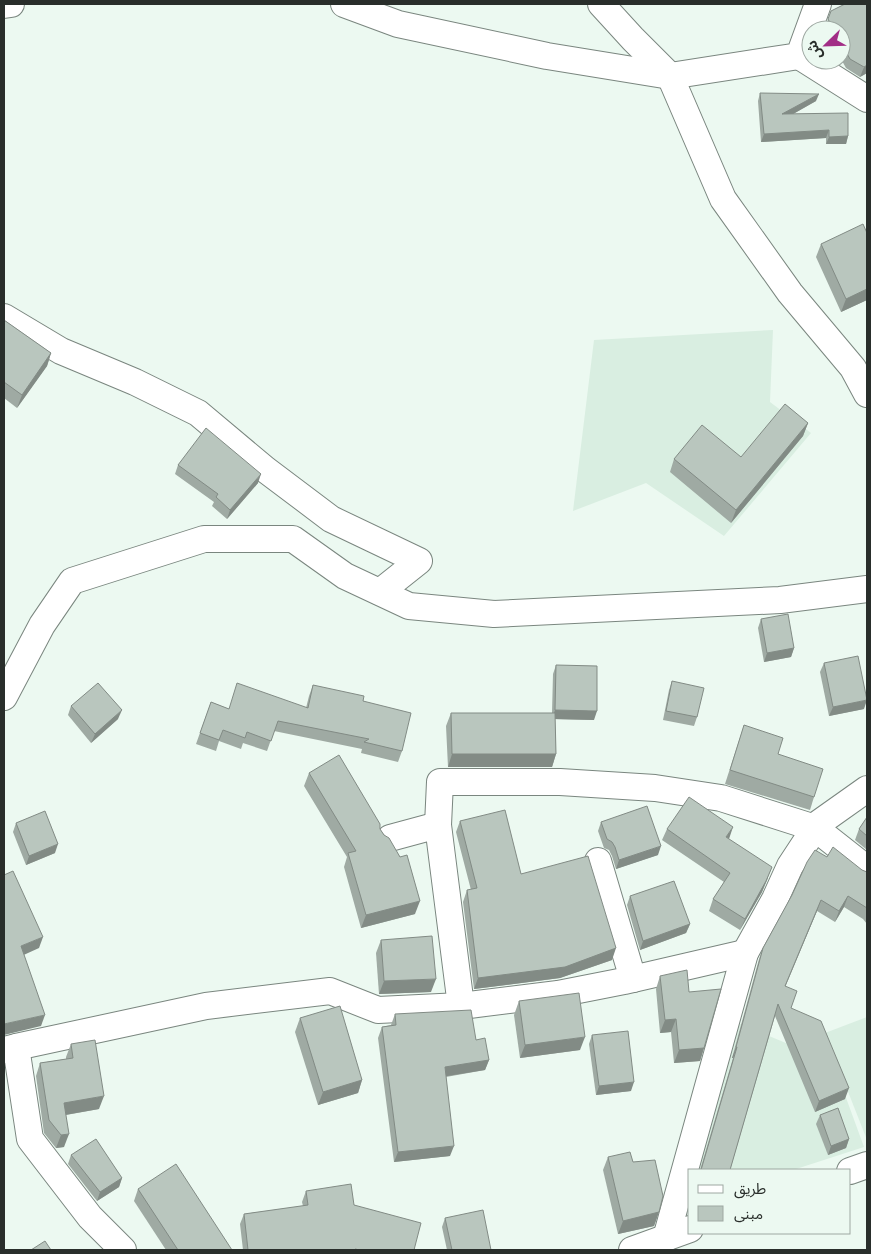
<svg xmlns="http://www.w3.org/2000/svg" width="871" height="1254" font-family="Cabin,'Noto Sans Arabic',sans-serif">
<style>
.built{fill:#d9eee1}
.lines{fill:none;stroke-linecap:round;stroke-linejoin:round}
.minor-casing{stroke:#7a867f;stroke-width:28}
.minor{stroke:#fff;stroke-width:26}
.wall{fill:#9faaa3}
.shaded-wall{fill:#828b85}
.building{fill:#b9c6be;stroke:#828b85}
</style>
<rect width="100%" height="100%" fill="#ecf9f1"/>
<!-- built -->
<g class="built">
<polygon points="773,330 770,402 811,433 724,536 646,483 573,511 594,340"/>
<polygon points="867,1017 867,1140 825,1033"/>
<polygon points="736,1022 793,1046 822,1032 864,1147 793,1170 694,1170"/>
</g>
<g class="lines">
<!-- minor casing -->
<g class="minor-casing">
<g id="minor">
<polyline points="344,4 398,24 547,56 670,76 799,56 818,4"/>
<polyline points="601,4 633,39 670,76 723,199 790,293 853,368 867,394"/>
<polyline points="4,5 11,4"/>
<polyline points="799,56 867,99"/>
<polyline points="4,317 61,351 135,382 198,413 266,470 331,519 419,561 380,592"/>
<polyline points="4,697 42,625 72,581 204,539 293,539 345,576 409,606 494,614 780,600 867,589"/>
<polyline points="438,825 440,782 560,782 655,788 721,798 815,828 867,869"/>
<polyline points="390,838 438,825 461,1006"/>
<polyline points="598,861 633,979"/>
<polyline points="16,1047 30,1139 90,1217 123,1250"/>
<polyline points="4,1050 16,1047 206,1006 330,991 378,1010 461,1006 558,994 624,981 745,953"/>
<polyline points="850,1171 867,1165"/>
<polyline points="666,1238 745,953 775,899 790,866 815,828 819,823 867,789"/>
<polyline points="632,1250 690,1229"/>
</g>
</g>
<!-- minor -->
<use href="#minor" class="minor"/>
</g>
<!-- wall -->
<g class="wall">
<polygon points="831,11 867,73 860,77 846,68 841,59 841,30 825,30 825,29"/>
<polygon points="760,93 816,101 793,114 848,136 846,144 826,144 826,138 761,142 758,101"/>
<polygon points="867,233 867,300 841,312 816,257 821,244"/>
<polygon points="4,320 51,353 47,366 17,408 4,398"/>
<polygon points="808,423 803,436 731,523 670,472 674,459 741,457"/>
<polygon points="178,465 258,483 227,519 212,506 214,502 175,474"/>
<polygon points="761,619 794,648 791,657 764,662 758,628"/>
<polygon points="824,663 864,709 829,716 820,672"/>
<polygon points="556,665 594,720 555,719 556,754 552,767 448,767 446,726 451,713 552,713 553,674"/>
<polygon points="672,681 697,717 694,726 663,720 669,690"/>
<polygon points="313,685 363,701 402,751 398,762 361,753 362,749 274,731 267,751 243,743 241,749 219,741 216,751 196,744 211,702 229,709 306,708 309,696"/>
<polygon points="71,706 118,719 91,743 68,715"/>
<polygon points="744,725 778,754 814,797 810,810 725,784"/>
<polygon points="309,773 380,829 400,857 415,914 361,928 344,867 347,857 304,786"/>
<polygon points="867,817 867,850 855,840 859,829"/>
<polygon points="460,821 612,960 560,978 474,989 463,902 467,890 471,890 456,832"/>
<polygon points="601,822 658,855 616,869 612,856 609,850 604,848 598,831"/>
<polygon points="16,823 55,853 26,865 13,832"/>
<polygon points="667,829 729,839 768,878 762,892 740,930 709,911 713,899 724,882 662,840"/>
<polygon points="827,857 867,872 867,924 863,919 844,907 835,922 817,911 785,986 791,1009 845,1099 815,1112 775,1016 730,1170 700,1170 733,1058 732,1058 759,959 763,948"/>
<polygon points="630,896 690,924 686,933 640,950 627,905"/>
<polygon points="381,940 431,992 379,994 376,953"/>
<polygon points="660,976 689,992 704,1048 700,1061 674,1063 671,1032 660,1033 656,989"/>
<polygon points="519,1001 580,1050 520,1058 514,1015"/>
<polygon points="395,1014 476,1040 489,1060 485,1070 446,1077 450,1156 394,1162 378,1038 382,1027 391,1025"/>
<polygon points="300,1018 362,1080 358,1093 318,1105 295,1032"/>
<polygon points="592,1035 631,1091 596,1095 589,1044"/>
<polygon points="71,1044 99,1109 66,1115 64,1147 56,1148 44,1133 36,1076 40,1063 66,1059 66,1057"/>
<polygon points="820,1115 849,1139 846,1148 828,1155 816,1124"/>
<polygon points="71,1155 122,1178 119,1187 97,1201 68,1164"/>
<polygon points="608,1157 633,1162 659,1212 654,1226 618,1234 603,1170"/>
<polygon points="138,1189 232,1250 166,1250 134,1201"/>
<polygon points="306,1191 354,1205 414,1250 243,1250 240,1224 244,1214 303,1206 302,1202"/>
<polygon points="445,1218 491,1250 447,1250 442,1227"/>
</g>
<!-- shaded-wall -->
<g class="shaded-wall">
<polygon points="867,65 867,73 860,77 864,67"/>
<polygon points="819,94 816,101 779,122 782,114"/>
<polygon points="829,130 826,138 761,142 764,134"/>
<polygon points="848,136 846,144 826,144 829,137"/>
<polygon points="867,289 867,300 841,312 846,299"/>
<polygon points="51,353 47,366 17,408 22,395"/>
<polygon points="808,423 803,436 731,523 736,510"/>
<polygon points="261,474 258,483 227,519 230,510"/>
<polygon points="794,648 791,657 764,662 767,653"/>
<polygon points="867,700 864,709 829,716 833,707"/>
<polygon points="122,710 118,719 91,743 95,734"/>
<polygon points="555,710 597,711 594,720 552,719"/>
<polygon points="452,754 556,754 552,767 448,767"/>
<polygon points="733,827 729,839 726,837"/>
<polygon points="58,844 55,853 26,865 29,856"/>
<polygon points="661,846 658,855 616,869 619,860"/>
<polygon points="772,867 762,892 740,930 745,919"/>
<polygon points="848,896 844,907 835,922 839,911"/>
<polygon points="821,900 817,911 781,997 785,986"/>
<polygon points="420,901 415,914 361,928 366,915"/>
<polygon points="690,924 686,933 640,950 643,941"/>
<polygon points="43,937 39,948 17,958 21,946"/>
<polygon points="616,948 612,960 560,978 474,989 478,978"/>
<polygon points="436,979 431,992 379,994 384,981"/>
<polygon points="45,1015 41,1026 4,1035 4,1024"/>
<polygon points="676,1019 671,1032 660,1033 665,1020"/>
<polygon points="585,1037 580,1050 520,1058 525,1045"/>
<polygon points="736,1047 737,1047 733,1058 732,1058"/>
<polygon points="704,1048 700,1061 674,1063 679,1050"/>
<polygon points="489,1060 485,1070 441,1077 445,1067"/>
<polygon points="362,1080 358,1093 318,1105 323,1092"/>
<polygon points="634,1082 631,1091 596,1095 599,1086"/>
<polygon points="849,1088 845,1099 815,1112 819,1101"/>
<polygon points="104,1096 99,1109 59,1116 64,1103"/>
<polygon points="69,1134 64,1147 56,1148 61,1135"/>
<polygon points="849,1139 846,1148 828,1155 831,1146"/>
<polygon points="454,1146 450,1156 394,1162 398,1152"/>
<polygon points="122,1178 119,1187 97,1201 100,1192"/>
<polygon points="659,1212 654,1226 618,1234 623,1221"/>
</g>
<!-- building -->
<g class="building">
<polygon points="845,4 867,4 867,65 864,67 850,59 841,43 841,30 834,30 828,19 831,11"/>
<polygon points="760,93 819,94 782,114 848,113 848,136 829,137 829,130 764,134"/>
<polygon points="863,224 867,233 867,289 846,299 821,244"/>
<polygon points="4,320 51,353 22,395 4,382"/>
<polygon points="785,404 808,423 736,510 674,459 702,425 741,457"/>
<polygon points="206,428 261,474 230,510 216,497 218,494 178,465"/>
<polygon points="788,614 794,648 767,653 761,619"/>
<polygon points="858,656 867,700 833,707 824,663"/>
<polygon points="556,665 597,666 597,711 555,710"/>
<polygon points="672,681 704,688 697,717 666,711"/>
<polygon points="98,683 122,710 95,734 71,706"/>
<polygon points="237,683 308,708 313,685 364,696 363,701 411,713 402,751 364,742 369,739 278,721 271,741 247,732 245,738 223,730 219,740 200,733 211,702 229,709"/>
<polygon points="451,713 555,713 556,754 452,754"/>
<polygon points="744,725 783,738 778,754 823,769 814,797 730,770"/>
<polygon points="339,755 380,824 380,829 384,835 389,838 400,857 407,855 420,901 366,915 348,853 356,851 309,773"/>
<polygon points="689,797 733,827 726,837 772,867 766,881 745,919 713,899 730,873 667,829"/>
<polygon points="647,806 661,846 619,860 615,847 612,842 607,839 601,822"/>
<polygon points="505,810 521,874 588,856 616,948 565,967 478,978 467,890 477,888 460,821"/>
<polygon points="45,811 58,844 29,856 16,823"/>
<polygon points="867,817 867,836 859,829"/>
<polygon points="833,847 862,870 867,872 867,908 848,896 839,911 821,900 785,986 797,991 791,1008 821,1021 849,1088 819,1101 778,1004 730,1170 701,1170 737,1047 736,1047 763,948 792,895 807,862 815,850 827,857"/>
<polygon points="13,871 43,937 21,946 45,1015 4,1024 4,875"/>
<polygon points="674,881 690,924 643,941 630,896"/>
<polygon points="432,936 436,979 384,981 381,940"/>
<polygon points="687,970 689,992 721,989 704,1048 679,1050 676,1019 665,1020 660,976"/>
<polygon points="579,993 585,1037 525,1045 519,1001"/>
<polygon points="340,1006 362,1080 323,1092 300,1018"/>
<polygon points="471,1010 476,1040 485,1038 489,1060 445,1067 454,1146 398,1152 382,1027 396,1025 395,1014"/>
<polygon points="628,1031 634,1082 599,1086 592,1035"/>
<polygon points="95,1040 104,1096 64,1103 69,1134 61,1135 49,1120 40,1063 73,1058 71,1044"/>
<polygon points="838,1108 849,1139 831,1146 820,1115"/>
<polygon points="96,1139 122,1178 100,1192 71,1155"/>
<polygon points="630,1152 633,1162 655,1160 663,1196 659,1212 623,1221 608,1157"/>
<polygon points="176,1164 232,1250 178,1250 138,1189"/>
<polygon points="351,1184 354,1205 421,1223 414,1250 360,1250 355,1249 356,1250 248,1250 244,1214 308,1205 306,1191"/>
<polygon points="483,1210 491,1250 452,1250 445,1218"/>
<polygon points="45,1241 51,1250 31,1250"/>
</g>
<!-- border -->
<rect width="871" height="1254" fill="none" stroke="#292e2b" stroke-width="10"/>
<!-- legend -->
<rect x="688" y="1169" width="162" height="65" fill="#ecf9f1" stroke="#9ea8a2"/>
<rect x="698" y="1185" width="25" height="8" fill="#ffffff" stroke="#9ea8a2"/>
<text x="734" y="1194" font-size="15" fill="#292e2b">طريق</text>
<rect x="698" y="1206" width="25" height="15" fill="#b9c6be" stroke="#9ea8a2"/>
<text x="734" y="1219" font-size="15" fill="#292e2b">مبنى</text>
<!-- north arrow -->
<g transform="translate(826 45) rotate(247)"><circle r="24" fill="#ecf9f1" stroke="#9ea8a2"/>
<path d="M0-4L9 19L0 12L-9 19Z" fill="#a22d86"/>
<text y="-8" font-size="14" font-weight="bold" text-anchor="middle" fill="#292e2b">ش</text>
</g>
</svg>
